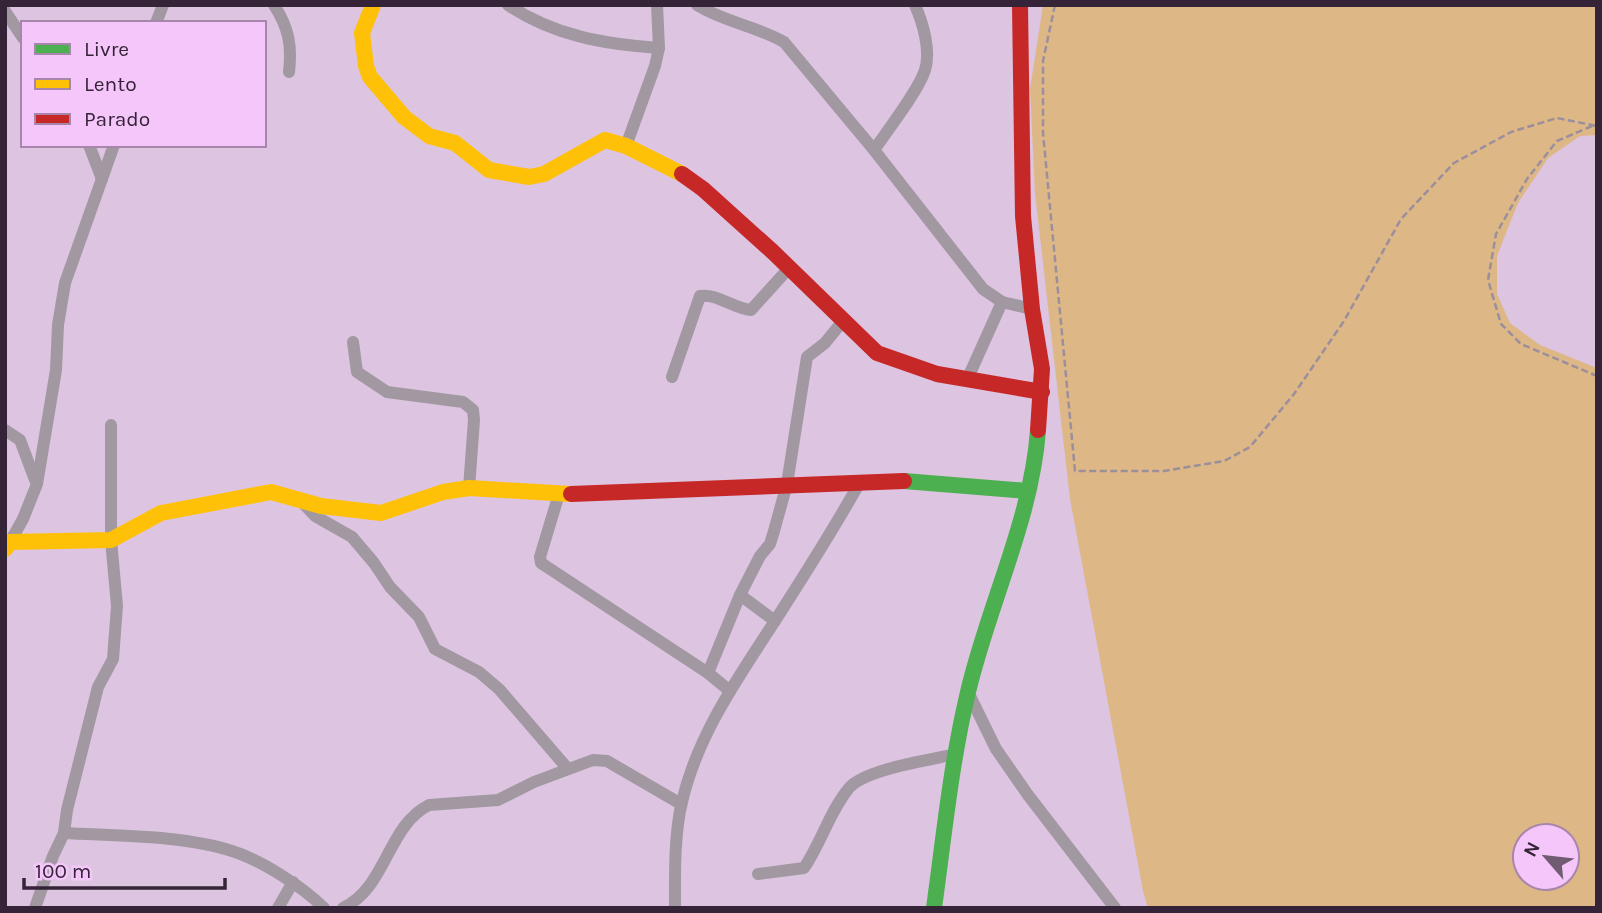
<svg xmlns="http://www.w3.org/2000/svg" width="1602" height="913" font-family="Karla,sans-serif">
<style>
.green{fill:#deb787;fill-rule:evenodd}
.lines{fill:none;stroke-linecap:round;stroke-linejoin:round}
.path{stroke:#9a8f9b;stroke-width:2.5;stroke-dasharray:7 3.5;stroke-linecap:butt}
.street{stroke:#a198a2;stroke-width:12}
.fast{stroke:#4caf50;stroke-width:16}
.slow{stroke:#ffc107;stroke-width:16}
.jam{stroke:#c62828;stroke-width:16}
</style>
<rect width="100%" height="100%" fill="#ddc4e0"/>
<!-- green -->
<path class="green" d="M1043 5H1597V135L1580 136 1548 158 1518 203 1497 256V294L1510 323 1540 345 1597 368V908H1148L1143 891 1070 499 1035 193 1030 89ZM1525 836H1567V878H1525Z"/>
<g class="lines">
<!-- path -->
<g class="path">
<polyline points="1055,5 1043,61 1043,133 1075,471 1164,471 1224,461 1250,447 1294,394 1344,321 1401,219 1454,163 1511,132 1557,118 1597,126"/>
<polyline points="1592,126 1557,141 1527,179 1496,234 1488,280 1501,324 1521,344 1597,376"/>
</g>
<!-- street -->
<g class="street">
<path d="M274 5C289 28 292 46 289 72"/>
<path d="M508 5C555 36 604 44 659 48"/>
<path d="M697 5C724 22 756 26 784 42L874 150 983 289 1002 302 1032 309"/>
<polyline points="5,11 23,38"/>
<polyline points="156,23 163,5"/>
<polyline points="89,145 102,179"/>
<polyline points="626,146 655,66 659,48 657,5"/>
<path d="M874 150C887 131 919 90 925 70 931 51 923 23 915 5"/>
<polyline points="353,342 357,372 387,392 463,402 473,410 474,420 469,488"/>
<path d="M672 377 700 296C717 293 734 309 751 310L789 268"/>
<polyline points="967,380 1002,302"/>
<polyline points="5,430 20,440 35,480"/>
<polyline points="559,494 540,557 541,563 708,673"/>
<polyline points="301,501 315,516 352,537 374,563 390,587 419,617 435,649 479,672 499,689 568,769"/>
<polyline points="10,542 23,519 37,484 56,370 58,325 65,283 114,145"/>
<polyline points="740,595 775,621"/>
<polyline points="730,691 708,673 740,595 760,556 770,544 774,531 787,484 807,357 825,343 842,322"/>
<polyline points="968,692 996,749 1028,795 1115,908"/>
<path d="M64 833C116 836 184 835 232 851 261 860 303 887 324 908"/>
<path d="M758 874 804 868C821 843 830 811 849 788 865 769 930 760 956 754"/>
<polyline points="35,908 53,856 64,833 67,810 98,687 113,659 117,606 111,540 111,425"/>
<polyline points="278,908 293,882"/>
<path d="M343 908C387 887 387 826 429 805L498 800 534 782 593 760 607 761 681 804"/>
<path d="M675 908C675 875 674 834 682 802 697 737 735 682 771 627 802 579 832 532 860 482"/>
</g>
<!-- fast -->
<g class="fast">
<polyline points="904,481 1028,491"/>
<path d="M934 908C944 836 951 763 968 692 988 606 1032 518 1038 430"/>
</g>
<!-- slow -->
<g class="slow">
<polyline points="373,5 362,33 366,66 370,77 404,117 429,136 455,143 489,170 529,177 544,174 605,140 626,146 682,174"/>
<polyline points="5,549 10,542 111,540 161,513 271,492 321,506 381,513 443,492 469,488 571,494"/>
</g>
<!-- jam -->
<g class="jam">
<polyline points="1020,5 1023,216 1032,309 1042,369 1038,430"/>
<polyline points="682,174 703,189 773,252 877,353 937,374 1042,392"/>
<polyline points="571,494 904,481"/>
</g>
</g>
<!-- border -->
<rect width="1602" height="913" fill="none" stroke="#352337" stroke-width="14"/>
<!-- legend -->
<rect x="21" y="21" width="245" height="126" fill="#f4c6f9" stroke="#a885ab" stroke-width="2"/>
<rect x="35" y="44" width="35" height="10" fill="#4caf50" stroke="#a885ab" stroke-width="2"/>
<text x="84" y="56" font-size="21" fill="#352337">Livre</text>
<rect x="35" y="79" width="35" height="10" fill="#ffc107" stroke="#a885ab" stroke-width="2"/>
<text x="84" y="91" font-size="21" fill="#352337">Lento</text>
<rect x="35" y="114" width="35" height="10" fill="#c62828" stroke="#a885ab" stroke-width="2"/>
<text x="84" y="126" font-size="21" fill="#352337">Parado</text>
<!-- north arrow -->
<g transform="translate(1546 857) rotate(298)"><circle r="33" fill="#f4c6f9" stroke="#a885ab" stroke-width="2"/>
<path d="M0-5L12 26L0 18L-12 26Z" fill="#705b72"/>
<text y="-10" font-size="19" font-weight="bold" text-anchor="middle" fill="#352337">N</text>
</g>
<!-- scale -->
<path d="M24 878v10h201v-10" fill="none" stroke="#352337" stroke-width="3.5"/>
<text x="35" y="878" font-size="21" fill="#352337" stroke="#f4c6f9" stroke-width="5" paint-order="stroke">100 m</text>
</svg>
